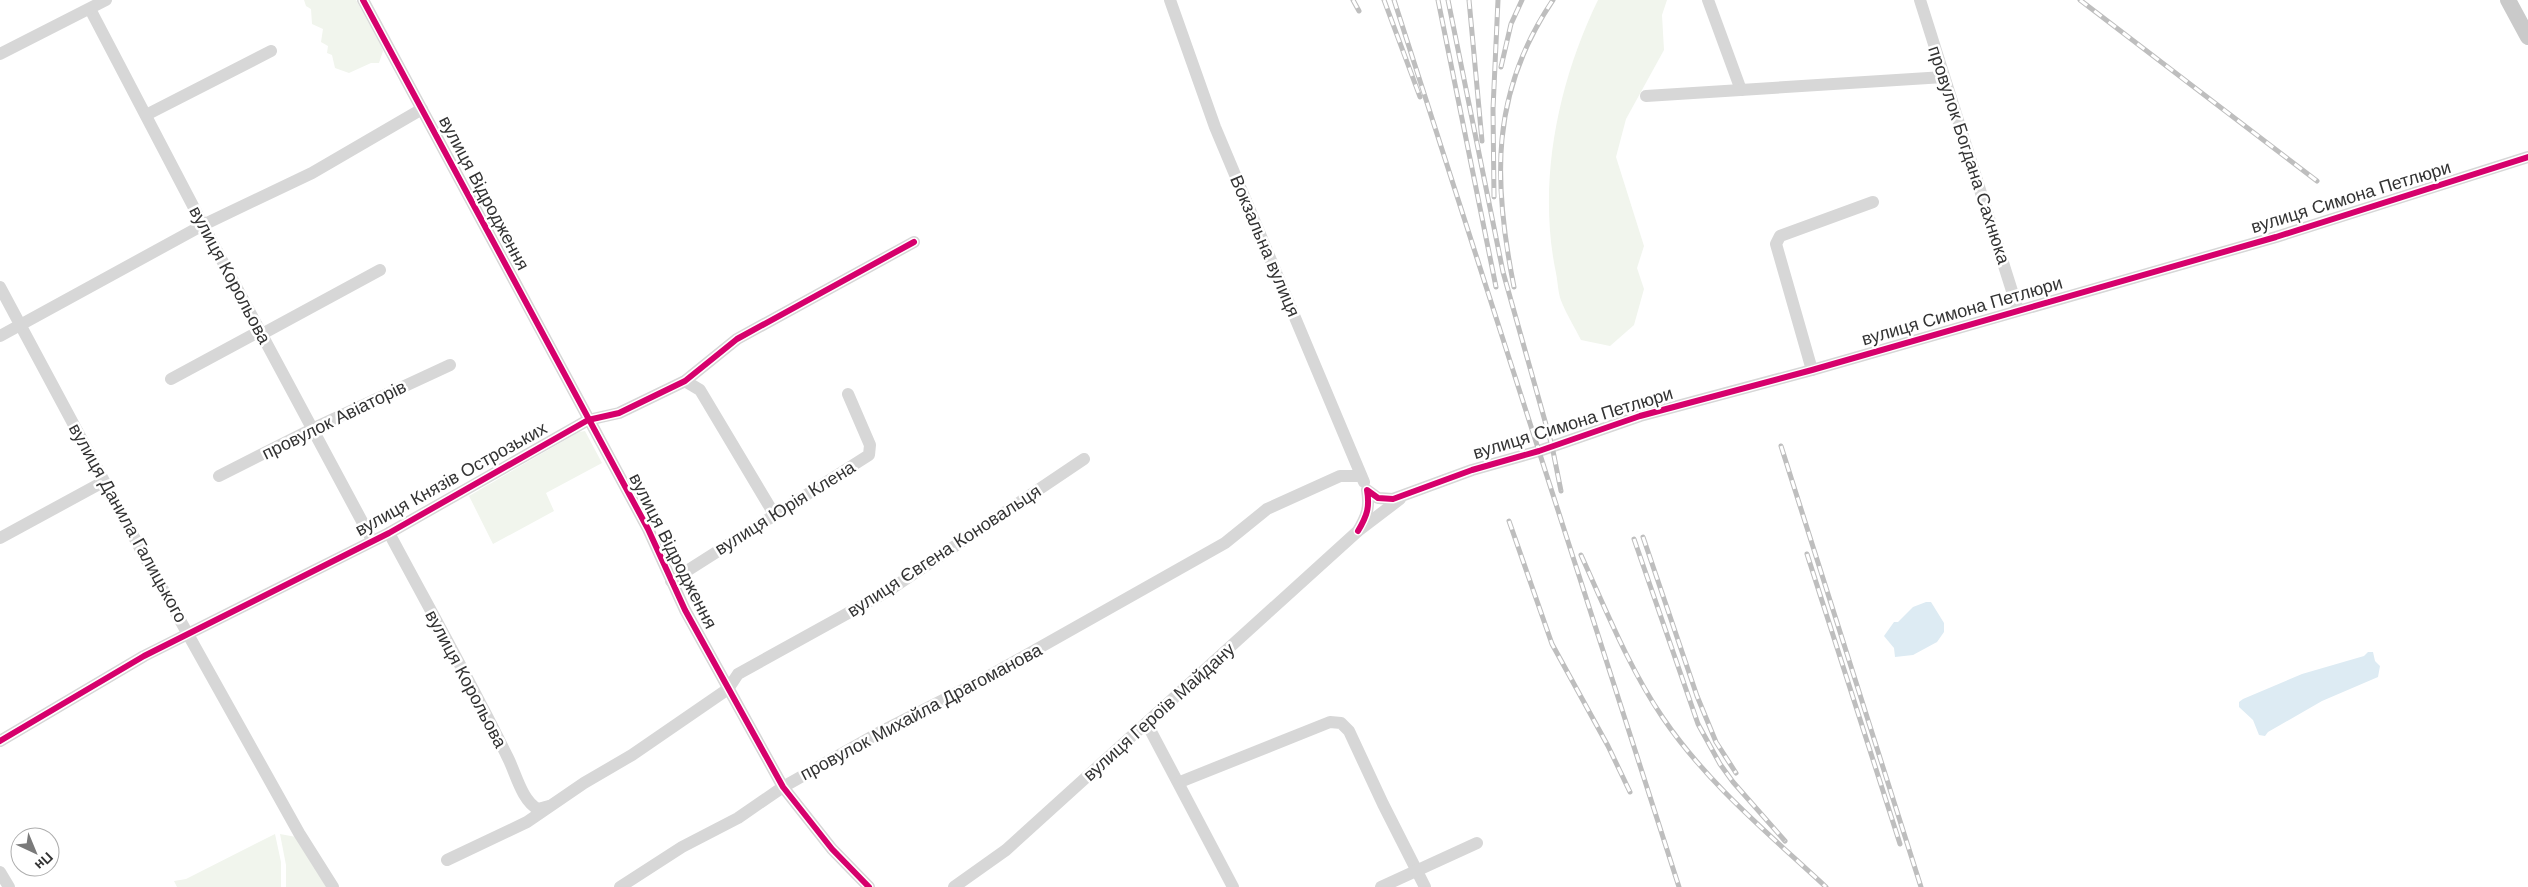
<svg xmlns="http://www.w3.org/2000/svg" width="2528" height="887" font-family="Arial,sans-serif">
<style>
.green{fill:#f1f5ed}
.water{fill:#ddebf3}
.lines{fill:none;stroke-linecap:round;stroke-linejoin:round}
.minor{stroke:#d7d7d7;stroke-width:12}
.major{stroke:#cacaca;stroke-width:16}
.rail-casing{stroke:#bebebe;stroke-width:5}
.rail{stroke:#fff;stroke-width:3;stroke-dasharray:9;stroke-linecap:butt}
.cycleway-casing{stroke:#fff;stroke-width:9}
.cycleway{stroke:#d6006c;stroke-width:6}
.labels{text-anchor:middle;stroke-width:5;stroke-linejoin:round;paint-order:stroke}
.street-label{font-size:18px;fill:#333;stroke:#fff}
</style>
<rect width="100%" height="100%" fill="#fff"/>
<!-- green -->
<g class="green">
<polygon points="304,0 356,0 380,44 383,51 379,63 371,63 349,73 335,68 332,55 327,53 328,46 321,42 323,29 312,24 311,9 306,6"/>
<path d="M1598 0H1667L1662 15 1664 50 1626 119 1616 157 1644 246 1637 268 1644 289 1634 325 1610 346 1581 340C1575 328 1567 315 1562 303 1558 294 1558 283 1556 273 1537 183 1558 82 1598 0Z"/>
<polygon points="585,431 602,463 546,493 554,511 493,544 469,496 579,432"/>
<polygon points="275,834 281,862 281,887 177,887 174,881 186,879"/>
<polygon points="280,834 296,837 327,887 286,887 286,865"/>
</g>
<!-- water -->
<g class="water">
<polygon points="1926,602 1931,602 1944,623 1944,632 1937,642 1913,655 1895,657 1894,648 1884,636 1894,622 1898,622 1913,607"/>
<polygon points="2368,652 2373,652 2375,661 2380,666 2378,677 2322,701 2268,732 2265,736 2259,735 2253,720 2239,707 2239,702 2243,699 2302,674 2364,656"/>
</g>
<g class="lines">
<!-- minor -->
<g class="minor">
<polyline points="363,0 648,529 685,610 783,787 832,849 869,887"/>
<polyline points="1170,0 1215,127 1364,482"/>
<polyline points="1708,0 1741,90"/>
<polyline points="1920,0 2018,310"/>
<polyline points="90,9 203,225 372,540"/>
<polyline points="0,54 106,0"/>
<polyline points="1646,96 1944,77"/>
<polyline points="146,115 271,51"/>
<polyline points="0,287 142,552 299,833 333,887"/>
<polyline points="262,334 380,270"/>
<polyline points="0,336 203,225 312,173 422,109"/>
<polyline points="1812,370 1776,244 1780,236 1873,202"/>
<polyline points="171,379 260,331"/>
<polyline points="685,381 700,390 774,514"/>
<polyline points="219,476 312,429 450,365"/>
<path d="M1358 531C1367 516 1370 507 1367 490L1378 498 1393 499 1472 470 1539 451 1640 416 1812 370 2276 237 2528 157"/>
<path d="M389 533C429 608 471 682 508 758 516 774 522 801 538 809L549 806"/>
<polyline points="0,538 103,482"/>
<polyline points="671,581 869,455 870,445 848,394"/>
<polyline points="1147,724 1233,887"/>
<polyline points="0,741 144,656 389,533 588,420 619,413 685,381 737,339 914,242"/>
<polyline points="1180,782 1330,722 1341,723 1349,731 1383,804 1425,887"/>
<polyline points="447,860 527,822 584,783 632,755 728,689 738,674 888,591 1084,459"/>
<polyline points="0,872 9,887"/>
<polyline points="620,887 682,847 738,818 783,787 882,731 982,680 1225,543 1267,509 1340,476 1361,476"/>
<polyline points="954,887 1006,850 1358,531 1400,499"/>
<polyline points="1381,887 1477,843"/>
</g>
<!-- major -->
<polyline class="major" points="2508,0 2528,37"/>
<!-- rail casing -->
<g class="rail-casing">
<g id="rail">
<polyline points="1353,0 1359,11"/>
<polyline points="1384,0 1420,97"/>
<polyline points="1394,0 1679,887"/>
<polyline points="1438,0 1496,287"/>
<polyline points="1448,0 1503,272 1552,446 1561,491"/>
<polyline points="1469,0 1482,141"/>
<polyline points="2080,0 2317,181"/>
<polyline points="1501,67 1511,24 1522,0"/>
<polyline points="1494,197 1493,109 1498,0"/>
<path d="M1514 287C1493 182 1490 93 1553 0"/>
<polyline points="1781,446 1921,887"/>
<polyline points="1509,521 1552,644 1608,746 1630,792"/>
<polyline points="1643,537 1697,696 1716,742 1736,773"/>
<polyline points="1634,539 1698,724 1720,764 1733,782 1785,841"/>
<polyline points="1807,554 1900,844"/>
<path d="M1581 555C1606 610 1629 668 1663 718 1707 783 1769 834 1826 887"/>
</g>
</g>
<!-- rail -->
<use href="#rail" class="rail"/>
<!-- cycleway casing -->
<g class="cycleway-casing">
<g id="cycleway">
<polyline points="363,0 648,529 685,610 783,787 832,849 869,887"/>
<path d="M1358 531C1367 516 1370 507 1367 490L1378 498 1393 499 1472 470 1539 451 1640 416 1812 370 2276 237 2528 157"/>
<polyline points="0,741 144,656 389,533 588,420 619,413 685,381 737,339 914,242"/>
</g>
</g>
<!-- cycleway -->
<use href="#cycleway" class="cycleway"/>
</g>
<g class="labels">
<!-- street labels -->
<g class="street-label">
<text transform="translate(1969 155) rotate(72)" y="6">провулок Богдана Сахнюка</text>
<text transform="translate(484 193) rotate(62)" y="6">вулиця Відродження</text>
<text transform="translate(2351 197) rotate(-17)" y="6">вулиця Симона Петлюри</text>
<text transform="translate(1265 246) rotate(67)" y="6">Вокзальна вулиця</text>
<text transform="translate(230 275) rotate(62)" y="6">вулиця Корольова</text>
<text transform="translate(1962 311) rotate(-16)" y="6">вулиця Симона Петлюри</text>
<text transform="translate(334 420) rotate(-26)" y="6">провулок Авіаторів</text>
<text transform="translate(1573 423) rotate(-17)" y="6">вулиця Симона Петлюри</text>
<text transform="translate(451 479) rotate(-29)" y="6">вулиця Князів Острозьких</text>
<text transform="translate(785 508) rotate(-32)" y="6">вулиця Юрія Клена</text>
<text transform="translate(128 523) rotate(61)" y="6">вулиця Данила Галицького</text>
<text transform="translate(673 551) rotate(63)" y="6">вулиця Відродження</text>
<text transform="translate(944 551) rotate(-33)" y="6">вулиця Євгена Коновальця</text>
<text transform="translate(466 679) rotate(62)" y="6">вулиця Корольова</text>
<text transform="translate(921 712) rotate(-28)" y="6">провулок Михайла Драгоманова</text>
<text transform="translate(1159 712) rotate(-42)" y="6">вулиця Героїв Майдану</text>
</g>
</g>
<!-- north arrow -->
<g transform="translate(35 852) rotate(136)"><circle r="24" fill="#ffffff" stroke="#adadad"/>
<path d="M0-4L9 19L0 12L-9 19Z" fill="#7a7a7a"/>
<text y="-8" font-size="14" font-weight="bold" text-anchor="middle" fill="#333333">Пн</text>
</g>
</svg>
